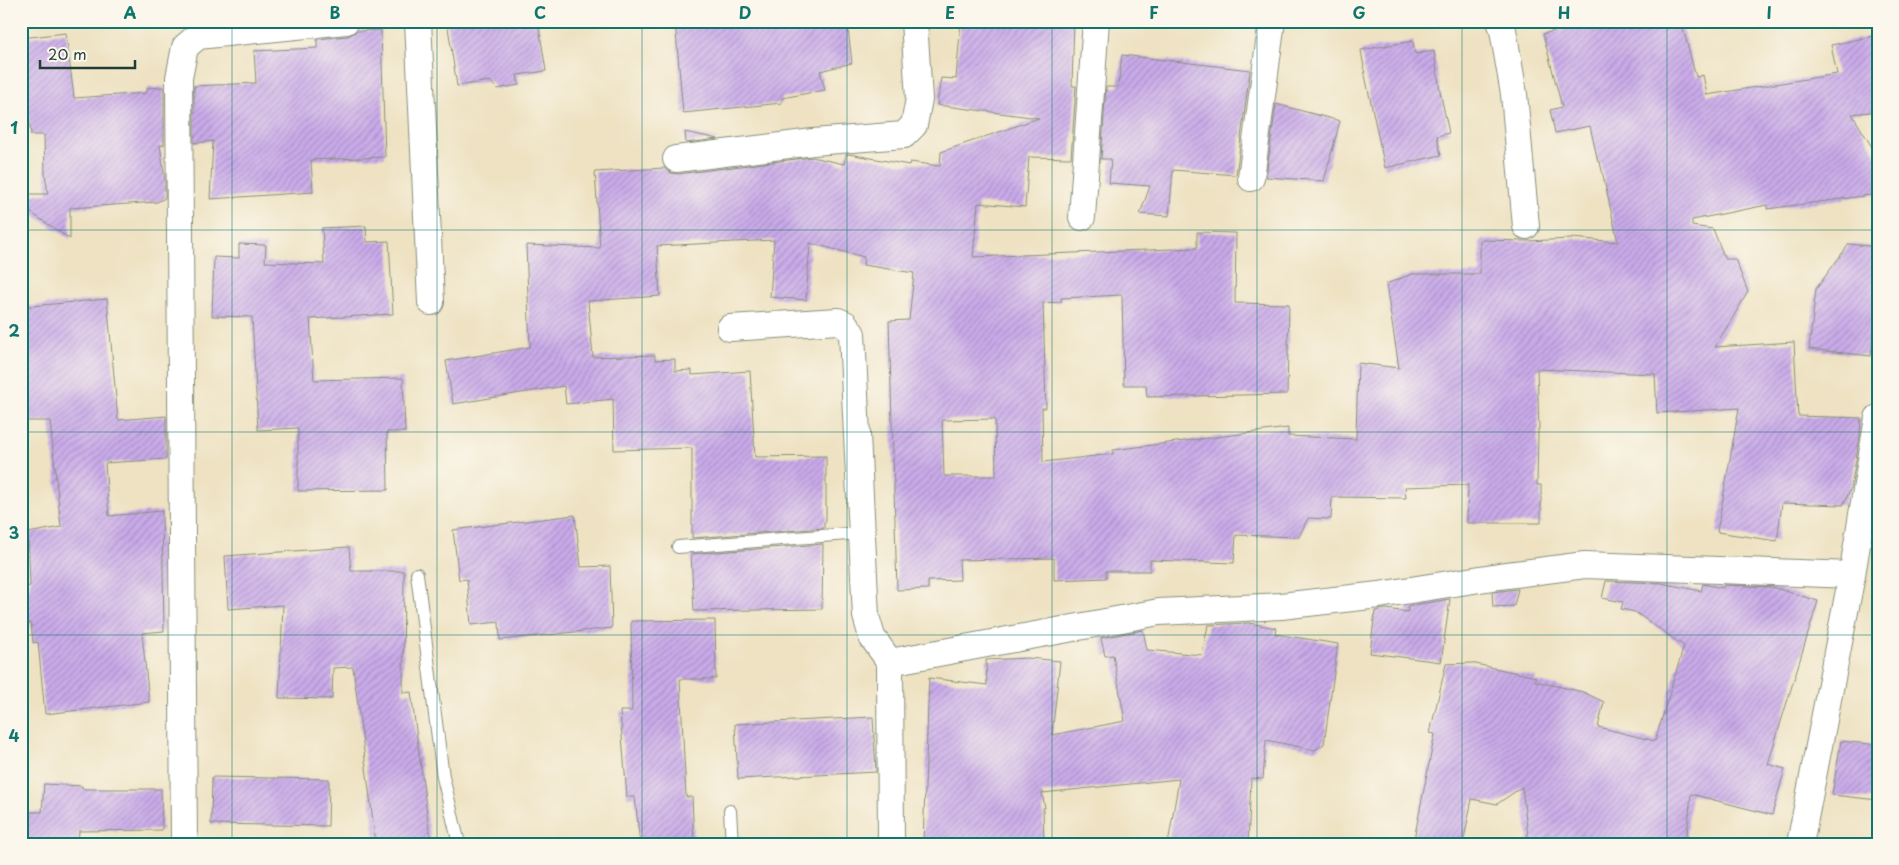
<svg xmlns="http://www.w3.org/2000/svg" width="1899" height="865" font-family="'Playpen Sans',sans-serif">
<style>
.building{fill:url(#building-hatch);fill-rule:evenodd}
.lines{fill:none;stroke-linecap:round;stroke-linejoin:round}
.service-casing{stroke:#86907b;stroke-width:14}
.minor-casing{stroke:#86907b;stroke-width:28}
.service{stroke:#fff;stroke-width:12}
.minor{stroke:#fff;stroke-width:26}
.grid{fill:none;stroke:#0f766e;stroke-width:1;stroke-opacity:0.55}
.neatline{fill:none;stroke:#0f766e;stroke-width:2}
.grid-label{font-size:16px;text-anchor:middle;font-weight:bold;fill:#0f766e}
</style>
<defs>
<pattern id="building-hatch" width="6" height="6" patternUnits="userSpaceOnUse" patternTransform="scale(1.25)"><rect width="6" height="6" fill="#caabea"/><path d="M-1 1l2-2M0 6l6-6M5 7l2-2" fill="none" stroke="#a38cbe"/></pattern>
</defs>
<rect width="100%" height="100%" fill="#fbf7ec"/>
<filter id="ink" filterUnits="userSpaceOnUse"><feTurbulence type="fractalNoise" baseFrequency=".02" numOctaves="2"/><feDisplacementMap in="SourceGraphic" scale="10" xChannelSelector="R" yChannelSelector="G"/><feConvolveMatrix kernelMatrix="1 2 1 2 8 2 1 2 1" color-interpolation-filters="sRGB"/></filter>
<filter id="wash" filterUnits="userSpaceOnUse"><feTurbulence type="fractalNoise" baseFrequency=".0096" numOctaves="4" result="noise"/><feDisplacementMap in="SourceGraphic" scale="20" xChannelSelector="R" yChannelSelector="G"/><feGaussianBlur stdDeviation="1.12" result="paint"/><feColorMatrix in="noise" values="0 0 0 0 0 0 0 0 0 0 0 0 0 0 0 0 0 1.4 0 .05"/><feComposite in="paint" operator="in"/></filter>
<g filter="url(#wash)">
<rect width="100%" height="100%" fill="#eee2c2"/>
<g id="blocks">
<!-- building -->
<g class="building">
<polygon points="447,21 538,21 546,71 517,75 519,85 497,89 490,81 457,86"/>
<polygon points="675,21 847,21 852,63 820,71 825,90 782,98 782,103 683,113"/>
<path d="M961 21H1074L1072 86H1076L1071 158 1029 157 1025 207 978 203 973 257 1197 248V232L1236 233 1235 303 1289 304 1287 394 1147 397 1146 385H1124L1122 295 1061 298V302L1043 303 1046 408H1042L1043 462 1113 454V450L1288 428V436L1356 439 1358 363 1399 368 1386 284 1412 274H1480V240L1527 241 1572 239V238L1618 242 1600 162H1598L1590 126 1555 133 1550 110 1562 107 1543 34 1592 21H1681L1696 77 1703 75 1707 95 1837 74 1831 45 1878 35V111L1852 114 1878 157V194L1767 209V205L1692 220V226L1713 229 1725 259H1735L1748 292 1715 347 1794 342 1798 416 1861 418 1860 436 1851 488 1843 505 1782 503 1777 541 1717 532 1739 408 1657 413 1655 374 1537 369 1539 429H1538L1537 485H1541V523H1467L1468 485 1405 487 1406 498 1332 497 1331 519 1308 518 1299 537 1236 535 1234 563 1150 560V571H1106V578L1054 580V558L959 560 960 580 928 581V589L897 590 889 321 909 320 914 273 863 265 864 257 810 243 806 300 770 297 774 240 657 246 660 296 588 301 593 357 655 355V360L675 359V371L692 370V375L750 371 755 457 826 456V522H824V528L692 538V448L614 450 613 399 566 404 564 386 453 404 446 361 530 347 526 245 600 248 595 172 664 168 671 173 678 174 812 157 844 164 846 155 849 154 909 165 910 162 940 166 941 152 1039 118 937 105 941 78 956 79ZM995 419 996 476H944L942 420Z"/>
<polygon points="381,30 385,157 311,160 313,192 210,199 213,141 194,143 194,86 256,83 254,51 317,48 317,39 348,36 357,31"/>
<polygon points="66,33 74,98 147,93 147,88 164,87 164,145 160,145 165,180 165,198 157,202 70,208 70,239 21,206 21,194 48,194 45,173 44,135 31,135 26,91 21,92 21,38"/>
<polygon points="1413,41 1415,54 1434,51 1440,91 1449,133 1437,136 1441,155 1385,168 1366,80 1361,50"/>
<polygon points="1122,55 1250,70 1236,175 1173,170 1169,216 1140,214 1150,186 1109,183 1111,159 1101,159 1106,87 1118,87"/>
<polygon points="1276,104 1340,121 1324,181 1266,177"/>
<polygon points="685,132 718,139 686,143"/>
<polygon points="366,226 367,242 389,241 393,314 310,319 314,380 403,378 405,432 387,432 388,490 298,491 298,428 258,430 252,317 212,316 214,257 239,258 239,244 266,245 265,262 324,264 322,228"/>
<polygon points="1849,244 1878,247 1878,304 1871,356 1809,349 1816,289"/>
<polygon points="107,299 118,420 166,416 166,459 105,463 109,516 162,511 164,631 142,633 149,702 45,714 38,642 33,643 31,623 21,624 21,588 30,586 28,533 61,527 50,421 21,421 21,307"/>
<polygon points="575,515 581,567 610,566 612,628 500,640 499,622 471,625 467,579 459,580 453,530"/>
<polygon points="823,544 822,609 694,611 691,554"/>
<polygon points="349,547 351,571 404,571 403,693 411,692 431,844 376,844 353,667 333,668 332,699 279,698 283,605 228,609 225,556"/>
<polygon points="1606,581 1661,583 1701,591 1703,584 1723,588 1724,585 1772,587 1818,601 1768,764 1785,769 1772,815 1691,794 1686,844 1529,844 1522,787 1497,804 1472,799 1463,844 1413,844 1435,734 1430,733 1446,664 1471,663 1536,677 1535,681 1583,692 1604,702 1598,727 1655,741 1684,646 1635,612 1621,609 1623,602 1602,598"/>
<polygon points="1518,589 1514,606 1493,607 1492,592"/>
<polygon points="1450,599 1441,662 1370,653 1375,611 1386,609 1408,612 1408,606"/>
<polygon points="715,620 716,679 680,679 686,797 692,797 694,844 640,844 635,797 627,797 620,711 632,711 631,621"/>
<polygon points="1249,623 1276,628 1275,634 1338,644 1324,744 1315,750 1266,740 1263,779 1251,778 1248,844 1168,844 1179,779 1042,793 1045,808 1043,808 1044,844 923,844 929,678 987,685 986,660 1028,658 1060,661 1052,735 1125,721 1113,655 1105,656 1101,638 1143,630 1147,650 1202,655 1208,625"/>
<polygon points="873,717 876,772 738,779 735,724"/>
<polygon points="1841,741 1878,745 1878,800 1832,795"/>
<polygon points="212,777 329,779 328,826 211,824"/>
<polygon points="44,784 82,786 82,789 161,789 162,830 79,831 78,844 21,844 21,812 42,812"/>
</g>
</g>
</g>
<g filter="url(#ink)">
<use href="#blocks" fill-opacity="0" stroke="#86907b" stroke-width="1"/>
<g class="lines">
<!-- service casing -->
<g class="service-casing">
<g id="service">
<polyline points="678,547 861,533"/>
<polyline points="417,574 443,777 459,844"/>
<polyline points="730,811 732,844"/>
</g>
</g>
<!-- minor casing -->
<g class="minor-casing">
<g id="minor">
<polyline points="418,21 431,302"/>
<polyline points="1500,21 1503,30 1514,94 1526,226"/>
<polyline points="676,159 813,142 904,135 914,125 919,99 914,21"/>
<polyline points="1251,178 1272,21"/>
<polyline points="1082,217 1096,21"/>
<polyline points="730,328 838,321 845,324 852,334 866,616 872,637 890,662 891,844"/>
<polyline points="890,662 1159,612 1281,606 1379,595 1499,576 1585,565 1852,575"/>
<polyline points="184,844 179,78 185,47 198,36 346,21"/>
<polyline points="1800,844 1852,575 1878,418"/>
</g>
</g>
<!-- service -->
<use href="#service" class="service"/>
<!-- minor -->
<use href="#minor" class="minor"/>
</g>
</g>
<!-- grid -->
<path class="grid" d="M232 21V844M437 21V844M642 21V844M847 21V844M1052 21V844M1257 21V844M1462 21V844M1667 21V844M21 230H1878M21 432H1878M21 635H1878"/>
<!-- margin -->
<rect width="1899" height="865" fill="none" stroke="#fbf7ec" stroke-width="55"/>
<!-- scale -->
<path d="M40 60v8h95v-8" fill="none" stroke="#1f3d34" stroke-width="2.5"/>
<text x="48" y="60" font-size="15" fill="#1f3d34" stroke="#fbf7ec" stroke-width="4" paint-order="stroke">20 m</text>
<rect x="28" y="28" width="1844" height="810" class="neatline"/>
<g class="grid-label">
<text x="130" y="19">A</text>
<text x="335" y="19">B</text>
<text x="540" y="19">C</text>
<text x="745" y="19">D</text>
<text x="950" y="19">E</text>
<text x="1154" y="19">F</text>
<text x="1359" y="19">G</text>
<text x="1564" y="19">H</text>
<text x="1769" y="19">I</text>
<text x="14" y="134">1</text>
<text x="14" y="337">2</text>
<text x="14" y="539">3</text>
<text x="14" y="742">4</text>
</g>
</svg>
